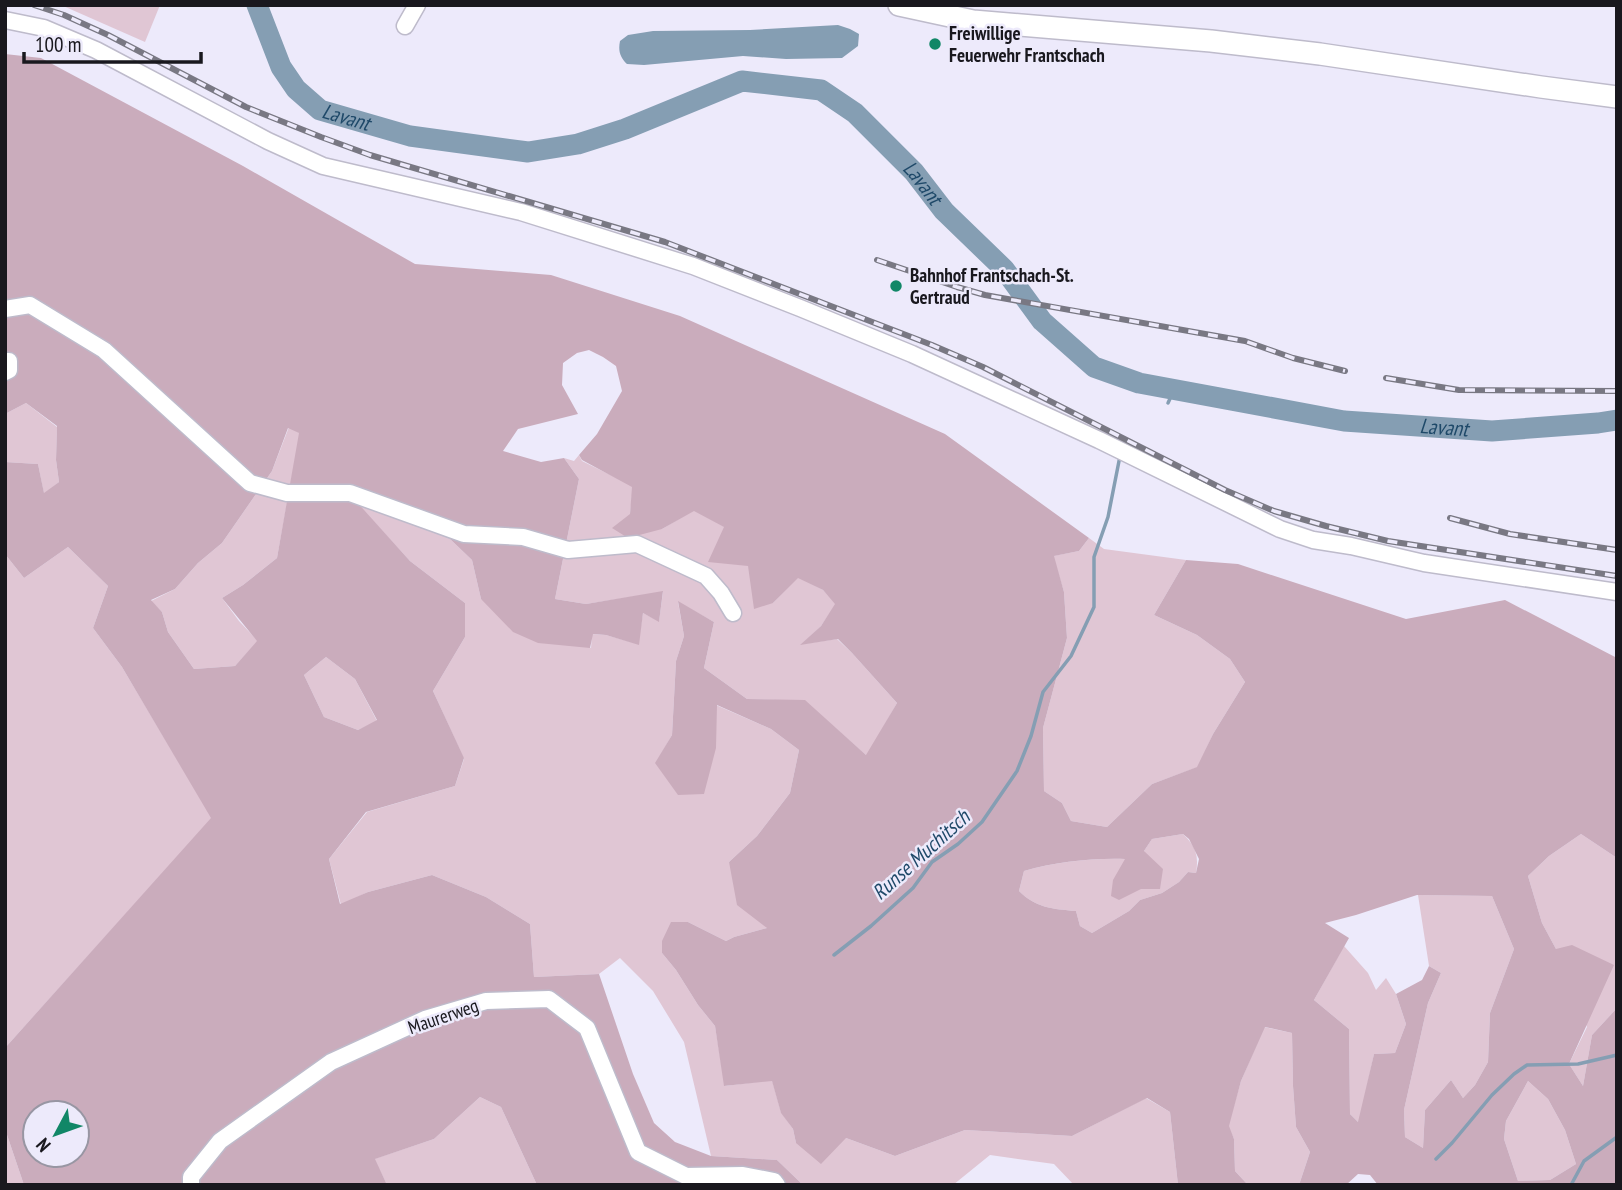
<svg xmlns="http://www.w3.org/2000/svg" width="1622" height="1190" font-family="'PT Sans Narrow',sans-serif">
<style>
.green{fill:#e0c6d4}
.forest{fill:#caacbc;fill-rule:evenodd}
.water{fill:#859eb3}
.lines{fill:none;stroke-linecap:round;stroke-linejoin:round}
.stream{stroke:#859eb3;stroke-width:3.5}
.river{stroke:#859eb3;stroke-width:21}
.minor-casing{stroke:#bebbcb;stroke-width:19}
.major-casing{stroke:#bebbcb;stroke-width:24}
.minor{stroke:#fff;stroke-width:16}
.major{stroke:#fff;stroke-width:21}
.rail-casing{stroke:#797883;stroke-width:6}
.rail{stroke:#edeafb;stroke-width:3.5;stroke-dasharray:10;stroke-linecap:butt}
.poi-dot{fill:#118767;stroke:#edeafb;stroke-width:2.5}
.labels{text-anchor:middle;stroke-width:5;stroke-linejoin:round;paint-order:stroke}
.poi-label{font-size:19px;font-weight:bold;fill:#19181e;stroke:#edeafb;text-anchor:start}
.street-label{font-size:19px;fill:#19181e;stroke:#edeafb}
.water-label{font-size:21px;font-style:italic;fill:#1f4969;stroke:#edeafb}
</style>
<rect width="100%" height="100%" fill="#edeafb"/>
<!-- green -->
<g class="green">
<polygon points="61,5 160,5 145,42"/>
<polygon points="26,403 57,427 56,460 59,482 44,494 38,464 5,462 5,414"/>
<polygon points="289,427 300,433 277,558 243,585 222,598 239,621 258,641 235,666 194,669 168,632 162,612 151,601 175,589 198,563 222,543 272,471"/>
<polygon points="579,455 582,461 633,486 630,514 662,529 694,510 725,527 748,566 773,603 798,577 823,590 836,604 821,626 802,644 837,639 852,653 897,703 867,756 805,701 747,699 704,668 714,622 678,602 684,636 676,661 672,735 656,763 716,748 716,705 771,729 799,750 790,793 757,836 729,862 767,928 734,937 726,941 688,922 662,953 676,970 698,1005 715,1026 725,1086 772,1080 781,1112 793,1129 796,1143 846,1138 895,1156 965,1130 1072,1136 1146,1098 1170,1112 1178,1185 1074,1185 1054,1164 990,1155 953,1185 803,1185 777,1160 711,1156 684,1042 653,991 620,958 599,974 534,977 530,924 486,897 432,875 368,892 341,905 329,859 367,812 455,786 464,759 433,691 465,637 465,603 410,561 353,499 450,539 472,560 481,599 591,648 592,634 606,635 638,644 643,613 659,621 663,592 586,604 555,599 579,479 564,458 574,461"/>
<polygon points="1089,538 1104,549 1186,560 1154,615 1197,635 1230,659 1245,682 1213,734 1198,767 1152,784 1107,827 1071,821 1062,803 1044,791 1043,728 1067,638 1064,592 1053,556 1079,551"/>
<polygon points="68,547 108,586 93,628 122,667 212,818 5,1048 5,554 24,578"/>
<polygon points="326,657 355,679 377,721 358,730 324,717 304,675"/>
<path d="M1183 834C1196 846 1199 857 1196 873L1188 872 1179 882 1162 893 1140 900 1129 911 1092 933 1080 926 1076 911C1053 909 1036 908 1019 891L1024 871C1056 862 1092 858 1125 859L1141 889H1159L1144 851 1152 839Z"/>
<polygon points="1581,834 1617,858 1617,1008 1592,1035 1583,1086 1569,1064 1587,1027 1556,949 1542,923 1528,876 1549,856"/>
<polygon points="1418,895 1492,896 1514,949 1490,1013 1488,1062 1475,1085 1463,1098 1451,1080 1425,1110 1423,1148 1405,1137 1404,1110 1428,1003 1441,973 1429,966"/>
<polygon points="1344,946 1368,973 1376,990 1386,978 1396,994 1406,1024 1395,1053 1374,1054 1359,1123 1350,1114 1349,1029 1314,1000"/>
<polygon points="1264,1027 1292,1033 1293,1086 1296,1127 1310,1152 1299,1185 1248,1185 1235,1171 1234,1139 1228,1126 1241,1081"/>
<polygon points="1528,1081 1548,1099 1565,1130 1576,1164 1550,1180 1518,1181 1504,1139 1506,1121"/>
<polygon points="480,1097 501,1107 537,1185 387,1185 374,1159 434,1139"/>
<polygon points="5,1129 24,1185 5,1185"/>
</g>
<!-- forest -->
<path class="forest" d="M5 54 41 58 243 166 415 264 551 275 680 316 945 434 1089 538 1079 551 1054 556 1064 592 1067 638 1043 728 1044 791 1062 803 1071 821 1107 827 1152 784 1197 767 1213 734 1245 682 1230 659 1197 635 1154 615 1186 560 1238 564 1406 619 1505 600 1617 658V858L1581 834 1549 856 1528 876 1542 923 1556 949 1572 945 1614 965 1569 1064 1583 1086 1592 1035 1617 1008V1185H1378L1370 1175 1358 1174 1346 1185H1299L1310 1152 1296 1127 1293 1086 1292 1033 1265 1027 1241 1081 1229 1126 1234 1139 1235 1171 1248 1185H1178L1170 1112 1147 1098 1072 1136 965 1130 895 1156 846 1138 821 1164 796 1143 793 1129 781 1113 772 1081 724 1086 715 1026 698 1005 676 970 662 953V941L671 922H688L726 941 734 937 767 928 737 905 729 862 757 836 790 793 799 750 771 729 717 705 716 748 704 794 678 795 655 763 672 735 676 661 684 636 678 601 714 622 704 668 747 699 805 700 866 755 897 703 852 653 838 639 800 645 821 626 835 604 823 590 798 578 773 603 754 609 748 566 708 562 724 527 694 511 662 529 628 538 612 528 630 514 632 487 582 460 579 455 597 434 622 391 616 366 603 357 589 350 577 353 563 363 562 385 578 414 518 429 503 451 541 462 564 458 579 479 555 599 586 604 663 591 659 622 643 613 639 645 606 635 593 634 590 648 538 643 513 632 481 599 472 560 450 539 355 500 410 561 465 603V637L433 691 464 758 455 786 366 812 329 859 340 904 368 892 432 875 486 897 530 924 534 977 599 974 633 1074 654 1123 675 1142 711 1156 777 1160 803 1185H537L501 1107 480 1097 434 1139 375 1159 387 1185H24L5 1129V1048L211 818 122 667 93 628 108 586 68 547 24 578 5 554V462L38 464 44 493 59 482 56 460 57 426 26 403 5 414ZM288 428 299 433 277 558 243 585 222 598 257 641 235 666 194 669 168 632 162 612 151 600 175 589 198 563 222 543 272 471ZM326 657 355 679 377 720 358 730 324 717 304 675ZM1183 834 1189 839 1199 859 1196 873 1188 872 1179 882 1162 893 1140 900 1129 911 1092 933 1080 926 1076 911C1053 909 1036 908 1019 891L1024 871C1056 862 1091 858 1125 859L1113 880 1111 896 1119 900 1141 889H1160L1163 869 1144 851 1152 839ZM1417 895 1492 896 1514 949 1490 1013 1488 1062 1475 1085 1463 1098 1451 1080 1425 1110 1423 1148 1405 1137 1404 1110 1428 1003 1441 973 1429 966 1422 980 1396 994 1406 1024 1395 1053 1374 1054 1358 1122 1350 1114 1349 1029 1314 1000 1349 938 1325 923 1356 915ZM1528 1081 1548 1099 1565 1130 1576 1164 1550 1180 1518 1181 1504 1139 1506 1121ZM35 1113H77V1155H35Z"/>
<!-- water -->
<path class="water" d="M838 25 850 29 859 34 858 46 842 58 786 59 743 56 644 65 627 64C620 57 618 51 620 41L628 35 653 31 750 30Z"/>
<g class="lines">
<!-- stream -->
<g class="stream">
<polyline points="1168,403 1174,390"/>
<polyline points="834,955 871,926 913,888 932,862 958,844 982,822 1017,771 1031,736 1043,692 1071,656 1094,607 1094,557 1108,517 1120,456"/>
<polyline points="1436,1159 1452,1143 1492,1095 1514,1074 1527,1065 1578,1064 1617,1055"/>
<polyline points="1571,1185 1584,1161 1617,1137"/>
</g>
<!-- river -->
<path class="river" id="s1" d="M257 5 281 67 296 89 320 110 410 136 528 152 578 144 625 129 742 81 821 90 855 113 914 172 944 211 1004 269 1042 321 1094 367 1139 383 1344 421 1492 431 1598 423 1617 420"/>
<!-- minor casing -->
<g class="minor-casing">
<g id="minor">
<polyline points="5,20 44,28 96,50 268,141 323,166 521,212 693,266 800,308 912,354 1099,440 1280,529 1313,540 1351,546 1424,563 1617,592"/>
<polyline points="405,26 417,5"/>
<polyline points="5,309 30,305 104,350 250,483 287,493 350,493 464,534 523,537 568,550 637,544 706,576 721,593 733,613"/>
<polyline points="5,361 9,361 9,370 5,372"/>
<polyline points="191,1185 191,1177 220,1141 331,1062 425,1019 486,1001 549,999 587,1028 638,1152 686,1176 743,1175 774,1181 777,1185"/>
</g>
</g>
<!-- major casing -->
<g class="major-casing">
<polyline id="major" points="899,5 973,21 1211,41 1320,54 1541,87 1617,97"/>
</g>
<!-- minor -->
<use href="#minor" class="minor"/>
<!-- major -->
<use href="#major" class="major"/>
<!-- rail casing -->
<g class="rail-casing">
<g id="rail">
<polyline points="34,5 64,15 108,35 246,107 321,137 370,155 665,242 932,345 983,367 1225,490 1274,511 1326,526 1388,541 1617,576"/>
<polyline points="877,260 957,287 985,295 1245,341 1293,358 1345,371"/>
<polyline points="1386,378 1459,390 1617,391"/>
<polyline points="1450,518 1510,534 1617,550"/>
</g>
</g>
<!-- rail -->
<use href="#rail" class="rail"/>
</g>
<!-- markers -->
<g class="poi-dot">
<circle cx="935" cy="44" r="7"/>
<circle cx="896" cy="286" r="7"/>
</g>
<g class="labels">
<!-- poi labels -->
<g class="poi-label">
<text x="949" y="40">Freiwillige<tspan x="949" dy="22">Feuerwehr Frantschach</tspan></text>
<text x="910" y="282">Bahnhof Frantschach-St.<tspan x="910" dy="22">Gertraud</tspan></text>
</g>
<!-- street labels -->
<g class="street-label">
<text transform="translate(443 1016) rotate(-19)" y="7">Maurerweg</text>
</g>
<!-- water labels -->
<g class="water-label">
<text dy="7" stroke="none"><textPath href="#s1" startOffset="152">Lavant</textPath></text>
<text dy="7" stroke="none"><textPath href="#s1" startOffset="782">Lavant</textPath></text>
<text dy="7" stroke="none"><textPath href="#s1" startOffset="1391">Lavant</textPath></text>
<text transform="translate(921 855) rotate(-42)" y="7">Runse Muchitsch</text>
</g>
</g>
<!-- border -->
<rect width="1622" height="1190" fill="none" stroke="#19181e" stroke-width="14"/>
<!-- north arrow -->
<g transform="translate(56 1134) rotate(229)"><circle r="33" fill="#edeafb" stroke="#9896a3" stroke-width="2"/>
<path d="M0-5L12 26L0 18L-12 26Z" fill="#118767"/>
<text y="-10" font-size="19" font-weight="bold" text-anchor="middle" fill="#19181e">N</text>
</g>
<!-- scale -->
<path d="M24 52v10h177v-10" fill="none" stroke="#19181e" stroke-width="3.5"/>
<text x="35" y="52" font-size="21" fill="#19181e" stroke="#edeafb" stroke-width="5" paint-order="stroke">100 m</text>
</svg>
